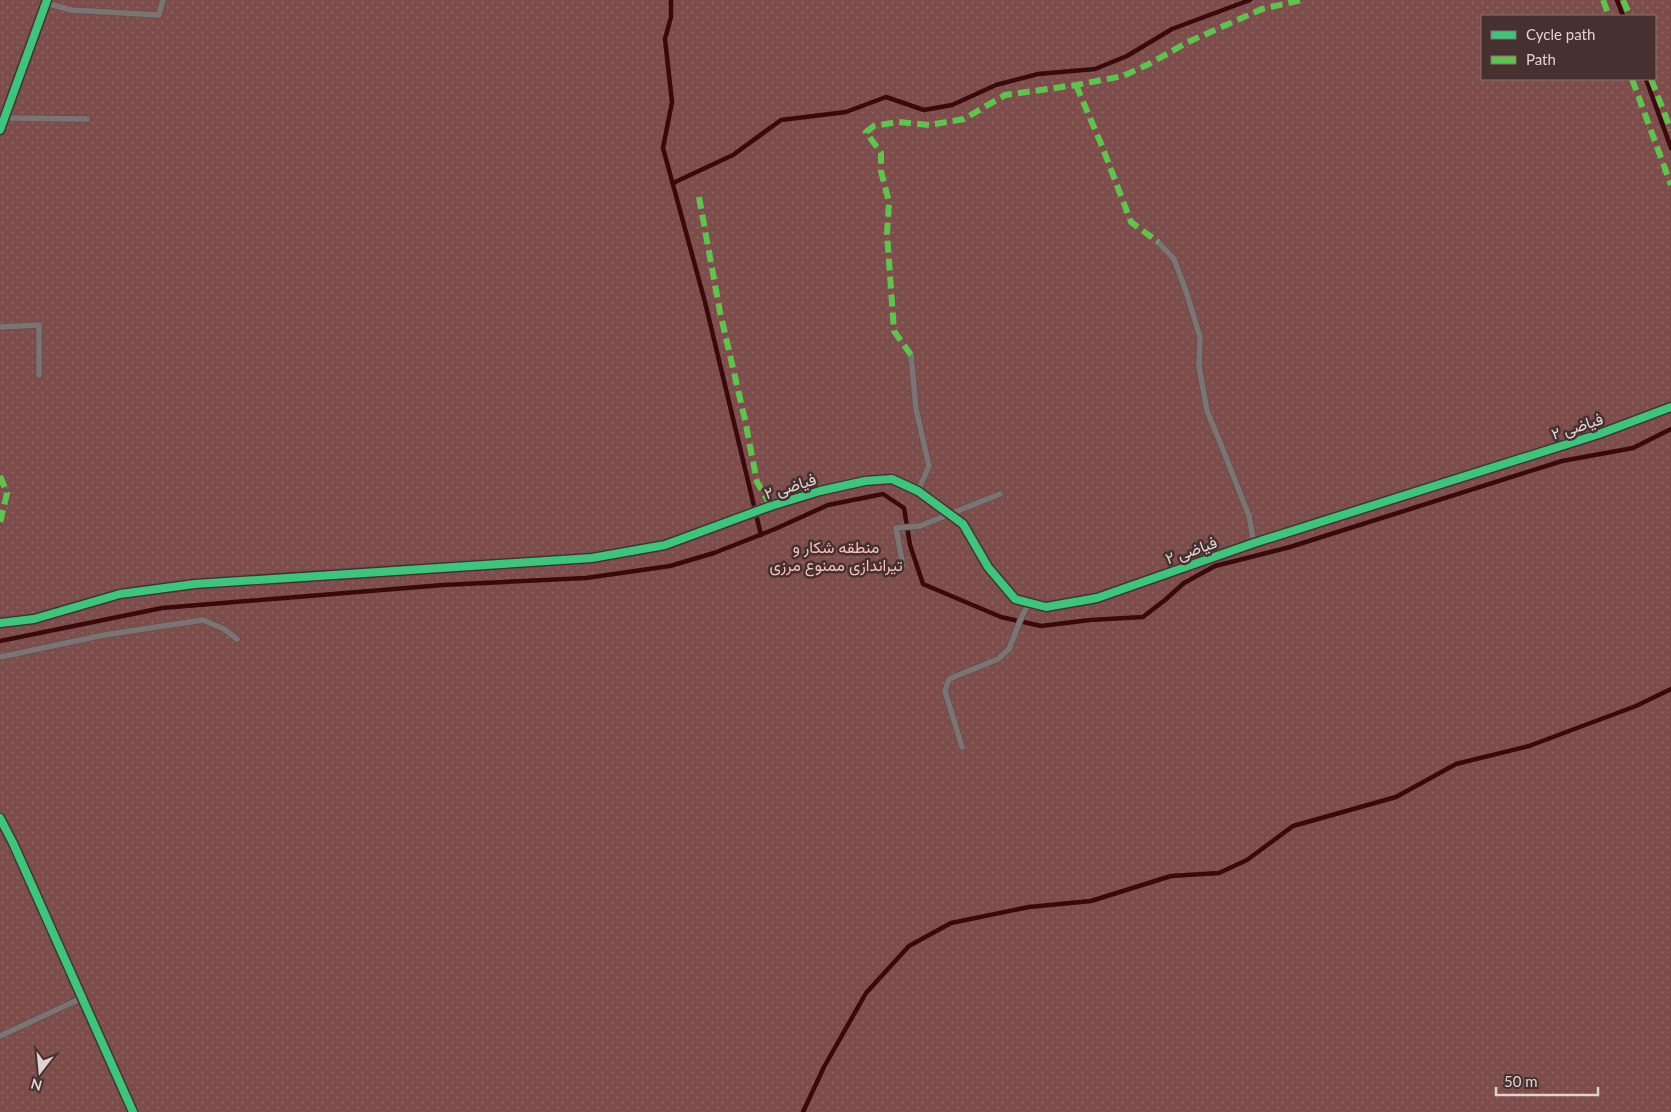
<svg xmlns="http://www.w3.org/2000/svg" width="1671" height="1112" font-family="Lato,Vazirmatn,sans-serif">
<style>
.grass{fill:url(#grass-dots);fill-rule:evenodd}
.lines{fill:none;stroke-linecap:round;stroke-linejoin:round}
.stream{stroke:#3a090c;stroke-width:4.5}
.service-casing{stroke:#5d5251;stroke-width:7}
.minor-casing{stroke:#5d5251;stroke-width:12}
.service{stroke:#7e7372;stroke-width:5.5}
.minor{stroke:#7e7372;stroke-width:11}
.quiet{stroke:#63c152;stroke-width:6;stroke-dasharray:12 6;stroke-linecap:butt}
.cycleway-casing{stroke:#473130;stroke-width:11}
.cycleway{stroke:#40c37c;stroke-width:8}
.labels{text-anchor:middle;stroke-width:5;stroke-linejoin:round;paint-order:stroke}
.street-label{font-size:16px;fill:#e1d3d1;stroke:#473130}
.park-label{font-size:16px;fill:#f9c0bc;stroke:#473130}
</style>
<defs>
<pattern id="grass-dots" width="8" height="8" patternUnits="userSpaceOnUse" patternTransform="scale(1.25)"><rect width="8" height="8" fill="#7d4d4b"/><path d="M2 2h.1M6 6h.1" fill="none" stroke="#8f6664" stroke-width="1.8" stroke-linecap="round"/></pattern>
</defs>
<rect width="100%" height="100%" fill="#423635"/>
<!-- grass -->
<path class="grass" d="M0 0H1671V1112H0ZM1482 16H1655V79H1482Z"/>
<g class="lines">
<!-- stream -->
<g class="stream">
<polyline points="671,0 671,17 665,39 672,102 663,148 705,302 761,535"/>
<polyline points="1617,0 1623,16"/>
<polyline points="1646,79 1671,148"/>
<polyline points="673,183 733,155 781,120 846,112 886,97 924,110 952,105 996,85 1038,74 1095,69 1127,56 1172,29 1250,0"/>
<polyline points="0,641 162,608 443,585 586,578 670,566 714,553 775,529 828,505 883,494 904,508 910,545 923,584 1001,617 1041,626 1090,620 1143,617 1165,600 1184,583 1215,566 1290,547 1562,461 1633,448 1671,429"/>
<polyline points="803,1112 824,1067 866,993 909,946 951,923 1029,907 1091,901 1171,876 1219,873 1247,860 1293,826 1396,797 1456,764 1529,746 1636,706 1671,689"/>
</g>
<!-- service casing -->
<g class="service-casing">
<g id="service">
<polyline points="46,3 71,10 159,15 163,0"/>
<polyline points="5,118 87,119"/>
<polyline points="1158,242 1174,259 1186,291 1200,337 1199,366 1207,411 1220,442 1249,516 1254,543"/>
<polyline points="0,327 39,325 39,375"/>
<polyline points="911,355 916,409 929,466 918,491"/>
<polyline points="903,566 896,528 920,526 1000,494"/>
<polyline points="0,657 104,635 203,620 224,629 237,639"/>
<polyline points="962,747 945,691 949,679 998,659 1009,649 1022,616 1029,603"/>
<polyline points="0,1036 82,998"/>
</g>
</g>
<!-- minor casing -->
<g class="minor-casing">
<g id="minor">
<polyline points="0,130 47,0"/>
<polyline points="0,623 34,619 120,594 195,584 592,558 665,545 771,506 820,491 865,481 892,479 918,491 963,524 988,567 1015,599 1046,607 1097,598 1254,543 1599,434 1671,407"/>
<polyline points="0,818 13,843 133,1112"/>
</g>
</g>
<!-- service -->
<use href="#service" class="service"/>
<!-- minor -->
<use href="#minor" class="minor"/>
<!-- quiet -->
<g class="quiet">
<polyline points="1603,0 1609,16"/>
<polyline points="1623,0 1630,16"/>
<polyline points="1632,79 1671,185"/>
<polyline points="1651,79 1671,130"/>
<polyline points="1076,85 1102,146 1131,222 1158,242"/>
<polyline points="699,197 720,312 745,420 757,482 771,506"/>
<polyline points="911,355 894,331 887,234 889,202 881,171 881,153 866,132 874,126 898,122 929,125 964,119 1005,95 1076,85 1123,76 1149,64 1188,42 1262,9 1302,0"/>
<polyline points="0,476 7,493 0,523"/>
</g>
<!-- cycleway casing -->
<g class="cycleway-casing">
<g id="cycleway">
<polyline points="0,130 47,0"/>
<polyline points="0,623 34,619 120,594 195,584 592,558 665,545 771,506 820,491 865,481 892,479 918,491 963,524 988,567 1015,599 1046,607 1097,598 1254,543 1599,434 1671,407"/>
<polyline points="0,818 13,843 133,1112"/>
</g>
</g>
<!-- cycleway -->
<use href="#cycleway" class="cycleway"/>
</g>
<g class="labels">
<!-- street labels -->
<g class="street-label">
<text transform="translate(1577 426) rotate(-18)" y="6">فیاضی ۲</text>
<text transform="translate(790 486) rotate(-17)" y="6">فیاضی ۲</text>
<text transform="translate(1191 550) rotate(-19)" y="6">فیاضی ۲</text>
</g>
<!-- park labels -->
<g class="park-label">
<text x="836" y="553">منطقه شکار و<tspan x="836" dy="18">تیراندازی ممنوع مرزی</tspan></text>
</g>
</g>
<!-- legend -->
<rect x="1481" y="15" width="175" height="65" fill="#473130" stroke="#857270"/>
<rect x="1491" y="31" width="25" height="8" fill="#40c37c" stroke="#857270"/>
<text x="1526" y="40" font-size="15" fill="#e1d3d1">Cycle path</text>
<rect x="1491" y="56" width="25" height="8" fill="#63c152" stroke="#857270"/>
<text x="1526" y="65" font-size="15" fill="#e1d3d1">Path</text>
<!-- north arrow -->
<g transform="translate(40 1072) rotate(196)" stroke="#473130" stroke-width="4" paint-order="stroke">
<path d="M0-4L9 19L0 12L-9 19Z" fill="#e1d3d1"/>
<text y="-8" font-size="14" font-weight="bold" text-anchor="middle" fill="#e1d3d1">N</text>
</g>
<!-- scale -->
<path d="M1496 1087v8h102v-8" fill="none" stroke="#e1d3d1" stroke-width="2.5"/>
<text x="1504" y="1087" font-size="15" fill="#e1d3d1" stroke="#473130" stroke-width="4" paint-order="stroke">50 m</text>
</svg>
